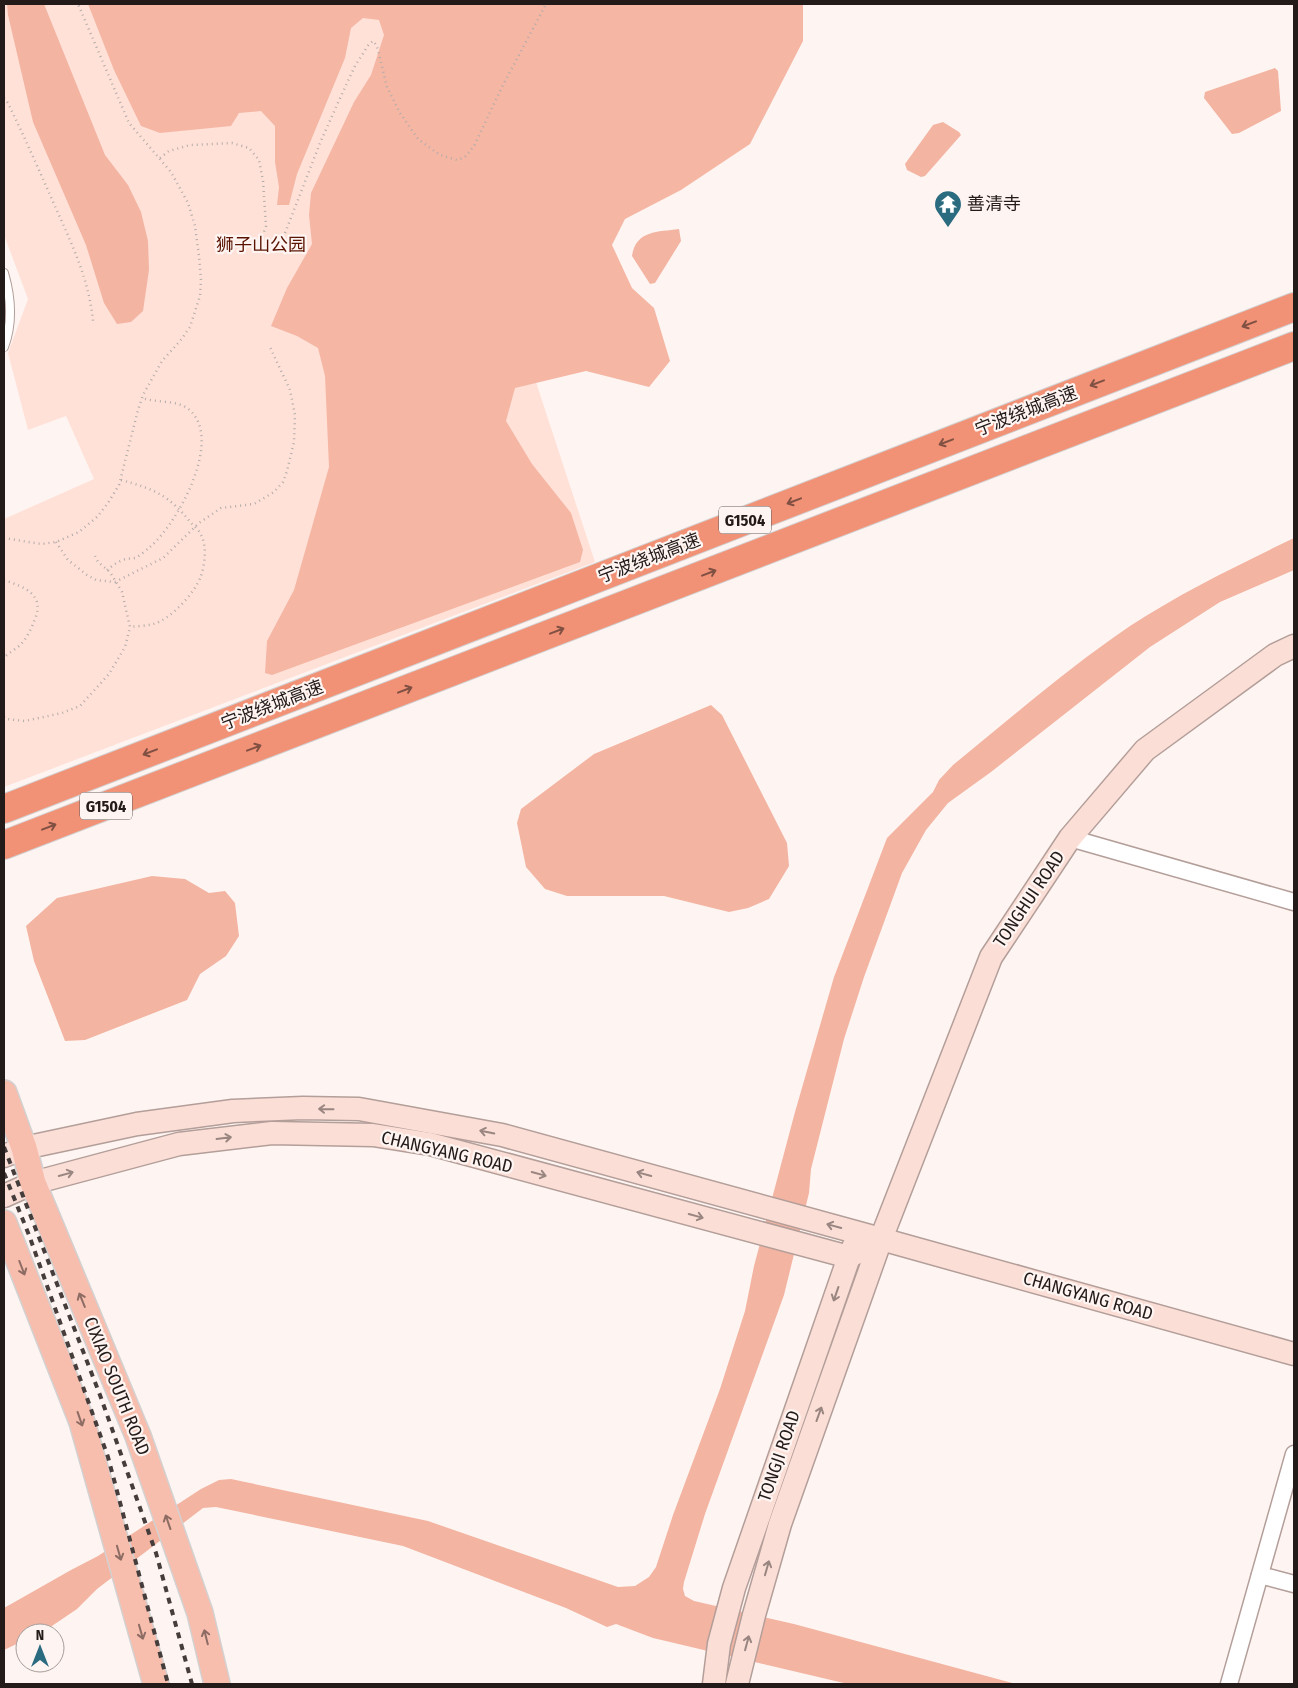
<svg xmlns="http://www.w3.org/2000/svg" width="1298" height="1688" font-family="'Fira Sans Condensed','Noto Sans SC',sans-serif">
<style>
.green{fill:#ffe1d8}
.forest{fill:#f5b6a4}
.water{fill:#f3b4a2}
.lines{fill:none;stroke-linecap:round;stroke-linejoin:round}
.lane-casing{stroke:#b39e99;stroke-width:10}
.street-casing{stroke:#b39e99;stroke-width:19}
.secondary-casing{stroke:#b39e99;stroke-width:25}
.primary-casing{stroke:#d3d1d1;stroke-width:28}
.highway-casing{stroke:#d3d1d1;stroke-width:30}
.path{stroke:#b4aca9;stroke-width:2.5;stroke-dasharray:1 4;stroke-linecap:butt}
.lane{stroke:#fff;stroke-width:8}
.street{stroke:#fff;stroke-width:16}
.secondary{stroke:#fbded6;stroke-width:22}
.primary{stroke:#f7bdad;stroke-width:25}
.highway{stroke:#f19176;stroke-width:28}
.rail{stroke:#453d3b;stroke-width:4;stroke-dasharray:6 6;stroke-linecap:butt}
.oneway{stroke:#805043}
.oneway2{stroke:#9a8681}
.oneway3{stroke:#8d6c63}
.labels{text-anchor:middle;stroke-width:4.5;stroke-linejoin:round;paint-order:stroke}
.shield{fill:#fef5f2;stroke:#655c5a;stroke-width:1}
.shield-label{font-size:16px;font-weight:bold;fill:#231b19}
.poi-label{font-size:18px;fill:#231b19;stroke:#fef5f2;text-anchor:start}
.park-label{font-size:18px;fill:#5b1300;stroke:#fef5f2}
.street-label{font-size:18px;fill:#231b19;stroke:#fef5f2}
</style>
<rect width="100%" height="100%" fill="#fef5f2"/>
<!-- green -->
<polygon class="green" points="4,4 758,4 500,272 595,562 4,787 4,519 94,479 66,416 28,430 8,353 28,299 4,235"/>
<!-- forest -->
<polygon class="forest" points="88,4 803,4 803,41 750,144 681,190 625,219 612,245 632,288 654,308 670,361 649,387 586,371 515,388 506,421 532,464 571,513 583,550 580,562 272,675 265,673 267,641 294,590 329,467 325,376 318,348 297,336 271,326 287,288 312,244 309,215 311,193 354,102 371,75 384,35 379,20 363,18 351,28 345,58 297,174 289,205 277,205 279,187 275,162 275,126 261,111 239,113 231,126 160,133 141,126 114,70"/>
<!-- water -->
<g class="water">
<polygon points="7,4 44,4 105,155 128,185 141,212 148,241 149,270 143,311 131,322 117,324 104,303 86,245 33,122 8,15"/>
<polygon points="1275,68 1278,71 1281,111 1239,133 1232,134 1204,98 1205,92"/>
<polygon points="943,122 959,132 961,135 925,176 921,177 907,170 905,164 933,125"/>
<path d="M679 229 681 241 655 283 650 284 632 256C636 230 658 232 679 229Z"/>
<path d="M1294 538V570L1220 602 1150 647 991 772 948 803 926 830 902 873 864 977 844 1039 811 1169 809 1193 784 1295 705 1514 684 1582 683 1589 685 1596 694 1601 794 1624 1016 1684H848L653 1638 616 1624 607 1627 566 1608 403 1546 216 1507 203 1508 97 1589 77 1609 46 1630 40 1633H25V1640L4 1650V1608L71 1570 98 1556 201 1489 219 1480 231 1479 428 1521 618 1587 635 1586 649 1577 656 1567 673 1515 720 1389 745 1311 754 1266 795 1112 834 977 887 838 933 792 939 780 953 765C1011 718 1068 668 1130 626 1182 592 1238 565 1294 538Z"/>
<polygon points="711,705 722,715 787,843 789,866 769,899 748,908 729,912 664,896 567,896 545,889 526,867 517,823 521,809 594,754"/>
<polygon points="152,876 185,879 209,893 225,891 235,903 239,936 226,956 200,974 187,1000 85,1040 65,1041 34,961 26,926 57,898"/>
</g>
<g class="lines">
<!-- lane casing -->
<g class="lane-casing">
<path id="lane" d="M4 273C11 297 13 323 4 347"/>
</g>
<!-- street casing -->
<g class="street-casing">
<g id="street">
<polyline points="1070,838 1294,902"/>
<polyline points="1260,1575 1294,1584"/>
<polyline points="1229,1684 1294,1454"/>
</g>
</g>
<!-- secondary casing -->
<g class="secondary-casing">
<g id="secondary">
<polyline points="4,1156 24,1148 137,1124 233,1111 303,1108 359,1109 502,1135 881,1239 1294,1354"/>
<polyline points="4,1196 33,1183 179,1144 272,1133 373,1135 430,1144 849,1257 881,1239"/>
<polyline points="714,1684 719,1644 734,1588 849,1257 855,1243"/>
<polyline points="737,1684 754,1615 780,1524 881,1239 991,957 1070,838 1145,750 1275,655 1294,646"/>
</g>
</g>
<!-- primary casing -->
<g class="primary-casing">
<g id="primary">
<polyline points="4,1093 24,1148 33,1183 138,1436 200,1613 217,1684"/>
<polyline points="4,1223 82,1422 156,1684"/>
</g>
</g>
<!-- highway casing -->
<g class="highway-casing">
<g id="highway">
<polyline points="4,809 1294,307"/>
<polyline points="4,845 1294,346"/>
</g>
</g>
<!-- path -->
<g class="path">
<path d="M4 98 8 103C24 136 39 170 54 204 71 242 89 279 93 321"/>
<polyline points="160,158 169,151 190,145 232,143 249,148 259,160 263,181 266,226 260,243 272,250 280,246 320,143 341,96 355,66 369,44 373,41 377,46 387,87 400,113 418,139 440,155 457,160 465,157 474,146 502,87 546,4"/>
<path d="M121 480C154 489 169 495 191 523 194 526 199 530 201 535 207 546 205 564 201 576 195 593 170 620 153 624 146 626 137 626 130 627"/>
<polyline points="4,538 41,544 56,542 79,532 97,517 108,503 119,485 138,410 143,395 162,361 180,341 190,327 200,296 201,280 199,256 195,226 188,203 171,172 129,123 78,4"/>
<polyline points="56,542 68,560 87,575 96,580 115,582 163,558 199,523 221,508 254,504 274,492 283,482 287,471 294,442 295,415 290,390 269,345"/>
<path d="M107 570C112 566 117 562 123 560 127 558 131 559 135 558 140 556 146 550 150 547 178 523 226 436 187 408 176 400 156 403 143 398"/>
<path d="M4 580C24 587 45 594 35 619 32 627 28 636 22 643 17 649 9 652 4 658"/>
<polyline points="4,717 6,719 25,721 62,713 80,706 109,674 125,647 130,627 122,592 110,572 98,562 95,556"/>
</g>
<!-- lane -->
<use href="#lane" class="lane"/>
<!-- street -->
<use href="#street" class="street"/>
<!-- secondary -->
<use href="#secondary" class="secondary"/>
<!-- primary -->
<use href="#primary" class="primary"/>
<!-- highway -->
<use href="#highway" class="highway"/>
<!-- rail -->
<g class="rail">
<polyline points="4,1147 100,1395 156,1553 192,1684"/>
<polyline points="4,1173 29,1235 108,1457 168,1684"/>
</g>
</g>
<!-- one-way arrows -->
<defs><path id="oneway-shaft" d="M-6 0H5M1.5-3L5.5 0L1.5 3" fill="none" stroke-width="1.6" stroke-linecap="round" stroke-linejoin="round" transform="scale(1.25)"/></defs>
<g class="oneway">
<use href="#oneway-shaft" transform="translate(1249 324) rotate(159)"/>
<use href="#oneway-shaft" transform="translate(1097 383) rotate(159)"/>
<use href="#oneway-shaft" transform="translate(946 442) rotate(159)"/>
<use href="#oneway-shaft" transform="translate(794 501) rotate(159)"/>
<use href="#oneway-shaft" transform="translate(709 573) rotate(-21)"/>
<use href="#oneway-shaft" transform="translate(557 631) rotate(-21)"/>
<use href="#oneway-shaft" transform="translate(405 690) rotate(-21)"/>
<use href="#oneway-shaft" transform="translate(254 748) rotate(-21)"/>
<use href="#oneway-shaft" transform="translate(150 752) rotate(159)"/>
<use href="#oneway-shaft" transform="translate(49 827) rotate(-21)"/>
</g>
<g class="oneway2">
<use href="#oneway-shaft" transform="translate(326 1109) rotate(-179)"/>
<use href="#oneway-shaft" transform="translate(487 1132) rotate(-169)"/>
<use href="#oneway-shaft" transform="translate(224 1138) rotate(-7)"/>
<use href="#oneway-shaft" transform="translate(66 1174) rotate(-15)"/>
<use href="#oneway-shaft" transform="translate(539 1174) rotate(15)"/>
<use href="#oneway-shaft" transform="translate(644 1174) rotate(-165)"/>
<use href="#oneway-shaft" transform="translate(696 1216) rotate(15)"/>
<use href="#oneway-shaft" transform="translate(834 1226) rotate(-165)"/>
<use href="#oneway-shaft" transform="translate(836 1294) rotate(109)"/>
<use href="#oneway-shaft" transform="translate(819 1414) rotate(-70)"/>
<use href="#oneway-shaft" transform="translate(767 1568) rotate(-74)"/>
<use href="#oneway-shaft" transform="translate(747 1643) rotate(-75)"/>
</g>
<g class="oneway3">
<use href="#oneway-shaft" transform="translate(22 1268) rotate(69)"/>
<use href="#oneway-shaft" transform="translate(82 1300) rotate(-112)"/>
<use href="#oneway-shaft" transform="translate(80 1419) rotate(71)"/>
<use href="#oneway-shaft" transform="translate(168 1522) rotate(-109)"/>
<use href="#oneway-shaft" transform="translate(119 1553) rotate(74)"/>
<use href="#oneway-shaft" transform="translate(141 1632) rotate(74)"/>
<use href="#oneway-shaft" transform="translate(206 1637) rotate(-104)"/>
</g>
<!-- icons -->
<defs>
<g id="temple-pin" transform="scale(1.4375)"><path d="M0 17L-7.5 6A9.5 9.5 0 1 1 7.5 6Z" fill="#2b6b80" stroke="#fef5f2"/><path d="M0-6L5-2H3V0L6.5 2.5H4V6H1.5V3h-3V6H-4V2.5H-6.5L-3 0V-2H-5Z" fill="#fff"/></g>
</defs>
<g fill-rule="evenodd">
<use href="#temple-pin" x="948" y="204"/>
</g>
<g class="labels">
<!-- shield labels -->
<g class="shield">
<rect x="719" y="506.5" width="52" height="27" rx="4"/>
<rect x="80" y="792.5" width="52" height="27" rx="4"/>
</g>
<g class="shield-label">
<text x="745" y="526">G1504</text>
<text x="106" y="812">G1504</text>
</g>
<!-- poi labels -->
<g class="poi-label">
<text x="967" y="210">善清寺</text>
</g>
<!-- park labels -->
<g class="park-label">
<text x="261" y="251">狮子山公园</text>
</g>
<!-- street labels -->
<g class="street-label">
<text transform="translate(1026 411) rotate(-21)" y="6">宁波绕城高速</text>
<text transform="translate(649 558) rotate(-21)" y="6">宁波绕城高速</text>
<text transform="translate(272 705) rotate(-21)" y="6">宁波绕城高速</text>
<text transform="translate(1029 899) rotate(-56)" y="6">TONGHUI ROAD</text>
<text transform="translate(447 1152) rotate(13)" y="6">CHANGYANG ROAD</text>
<text transform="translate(1088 1296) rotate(16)" y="6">CHANGYANG ROAD</text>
<text transform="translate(117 1386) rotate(68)" y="6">CIXIAO SOUTH ROAD</text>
<text transform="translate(779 1456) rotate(-71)" y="6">TONGJI ROAD</text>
</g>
</g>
<!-- border -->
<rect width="1298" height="1688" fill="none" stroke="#231b19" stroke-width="10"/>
<!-- north arrow -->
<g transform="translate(40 1648)"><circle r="24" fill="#fef5f2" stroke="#a69e9b"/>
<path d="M0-4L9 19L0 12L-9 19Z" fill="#2b6b80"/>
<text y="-8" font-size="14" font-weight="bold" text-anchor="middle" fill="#231b19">N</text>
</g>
</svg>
